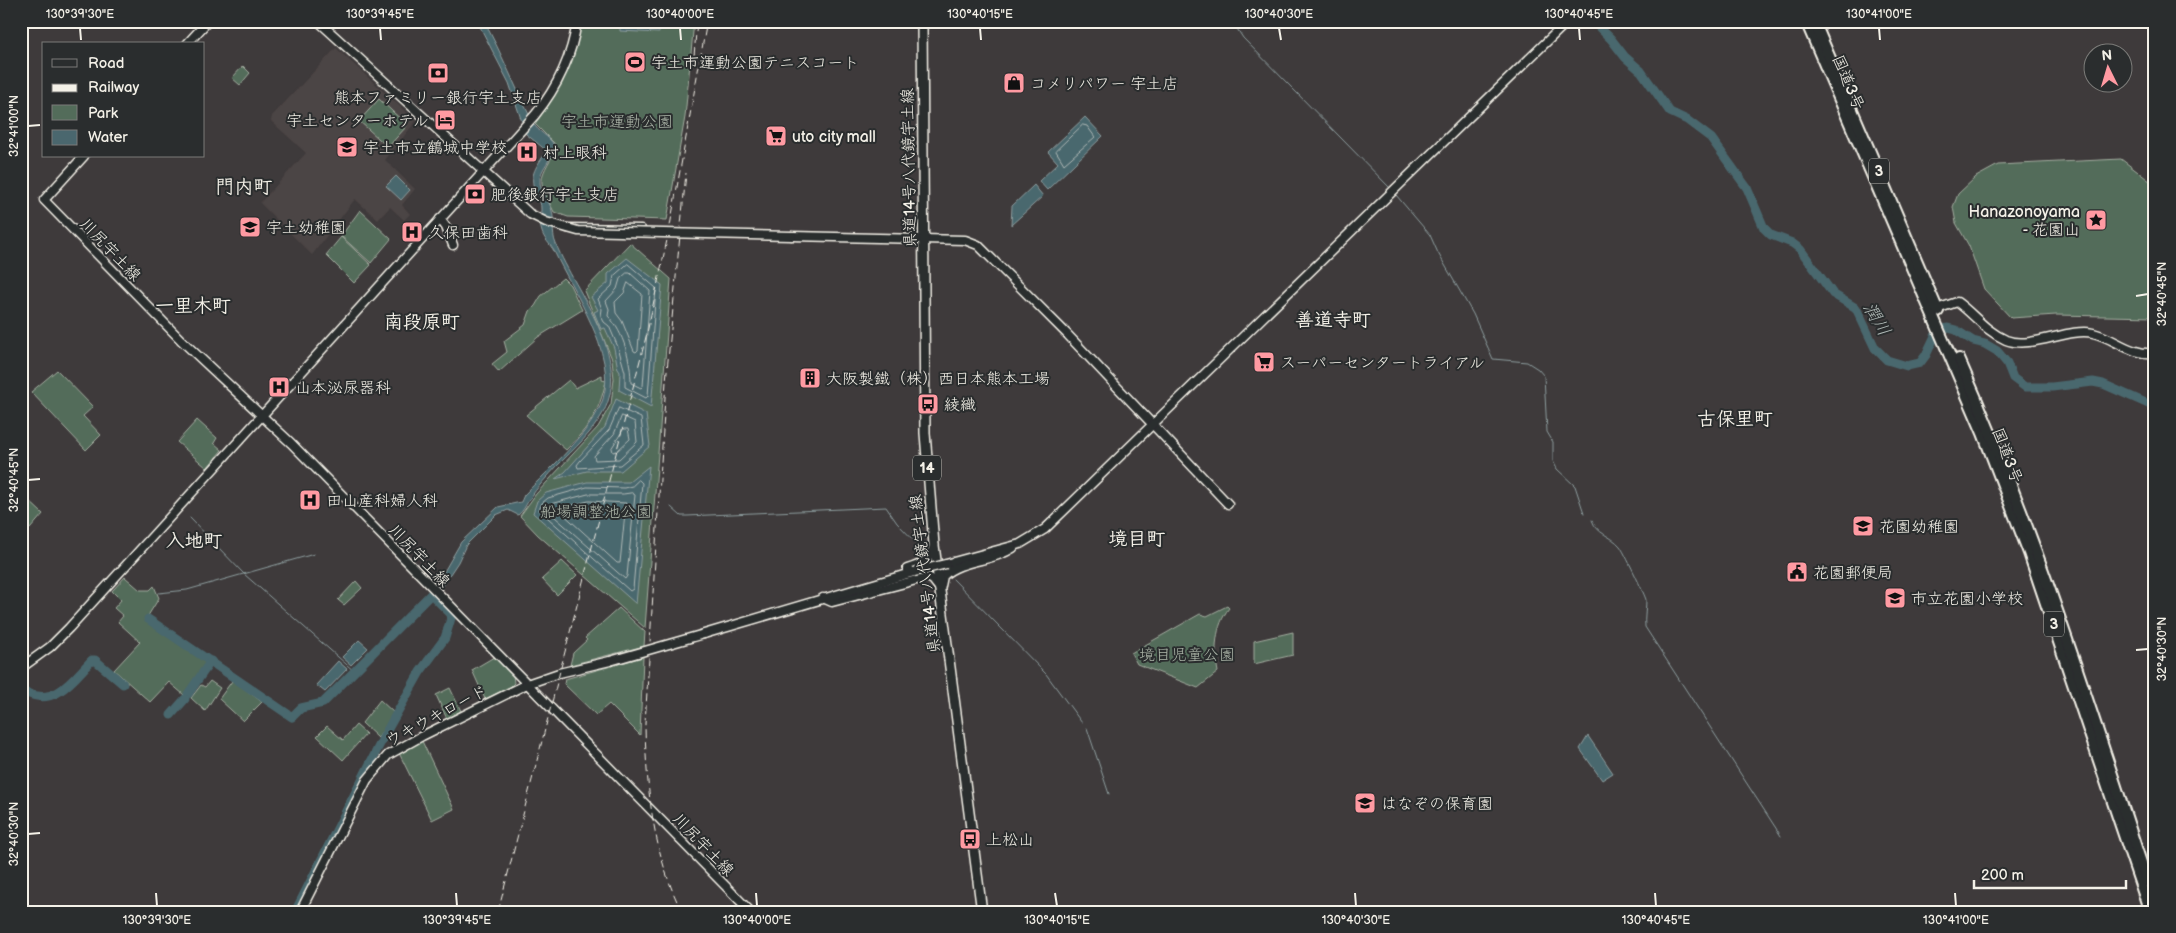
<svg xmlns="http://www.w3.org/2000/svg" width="2176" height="933" font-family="'Balsamiq Sans','Klee One',sans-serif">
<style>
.built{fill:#4c4444}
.green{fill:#536c5a;stroke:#a4aea1}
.water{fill:#4a676e;stroke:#8e9e9f}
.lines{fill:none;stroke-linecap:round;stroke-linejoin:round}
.shore{stroke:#b0bab7;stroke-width:1}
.stream{stroke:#8e9e9f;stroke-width:1}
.river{stroke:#4a676e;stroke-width:9}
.secondary-casing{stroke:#f4f1e8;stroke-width:11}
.primary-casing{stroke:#f4f1e8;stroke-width:12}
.highway-casing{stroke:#f4f1e8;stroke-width:14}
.secondary{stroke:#2a2d2e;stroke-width:8}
.primary{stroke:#2a2d2e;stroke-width:9}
.highway{stroke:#2a2d2e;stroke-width:10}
.rail{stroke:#f4f1e8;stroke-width:1;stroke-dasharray:8 4;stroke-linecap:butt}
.secondary-bridge-casing{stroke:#f4f1e8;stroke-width:11;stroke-linecap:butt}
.secondary-bridge{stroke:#2a2d2e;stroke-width:8}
.ticks{fill:none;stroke:#f4f1e8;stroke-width:2}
.labels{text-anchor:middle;stroke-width:4;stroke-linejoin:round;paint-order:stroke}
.shield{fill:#2a2d2e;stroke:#b7b6b0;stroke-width:1}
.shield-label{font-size:15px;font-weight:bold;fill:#f4f1e8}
.poi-label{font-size:16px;fill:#f4f1e8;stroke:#2a2d2e;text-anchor:start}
.street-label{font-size:16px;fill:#f4f1e8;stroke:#2a2d2e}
.park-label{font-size:16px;fill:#acb5a8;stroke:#2a2d2e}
.water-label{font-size:18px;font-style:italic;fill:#b0bab7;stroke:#2a2d2e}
.quarter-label{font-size:19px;font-weight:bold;fill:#f4f1e8;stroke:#2a2d2e}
.neatline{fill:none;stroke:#f4f1e8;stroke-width:2}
.ticks-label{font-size:12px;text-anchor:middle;fill:#f4f1e8}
</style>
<rect width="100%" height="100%" fill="#3e3a3b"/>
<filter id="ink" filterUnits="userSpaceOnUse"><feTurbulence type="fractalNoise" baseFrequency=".02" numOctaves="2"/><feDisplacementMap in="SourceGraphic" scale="10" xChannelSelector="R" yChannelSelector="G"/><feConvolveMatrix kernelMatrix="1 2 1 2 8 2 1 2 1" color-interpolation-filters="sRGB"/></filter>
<g filter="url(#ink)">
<!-- built -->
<polygon class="built" points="336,48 416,121 385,160 415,189 402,205 410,214 404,220 390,207 378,220 355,199 312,255 260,203 306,153 271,121 272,116"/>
<!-- green -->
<g class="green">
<path d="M581 21H694L685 117 667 220 568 217 554 212C538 179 537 182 556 150L554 143 535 124C558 90 576 63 581 21Z"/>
<polygon points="243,66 250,73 240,85 232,78"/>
<polygon points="379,99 406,124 406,127 388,147 359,121"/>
<polygon points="2121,159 2155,185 2155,317 2056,315 2011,318 1984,289 1969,246 1956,223 1953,207 1958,194 1976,177 1998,165"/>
<polygon points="360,210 391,239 371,263 341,236"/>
<polygon points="341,237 371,265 354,283 326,255"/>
<polygon points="630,243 671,279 645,628 538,535 520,516 536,494 598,427 611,404 614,379 612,359 584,291"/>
<polygon points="563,278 570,285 582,310 538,337 499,372 492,364 507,352 504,341 525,325 530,311 535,306 541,296"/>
<polygon points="57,370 93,407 83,416 101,435 86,450 31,392"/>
<path d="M602 375V380L606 381C598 415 590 425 566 450L526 415 569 380 575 388Z"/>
<polygon points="197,420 217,438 214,443 222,450 207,468 177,442"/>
<polygon points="25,489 26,498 43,514 30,529 21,521 21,493"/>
<polygon points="562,561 577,575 557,595 542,579"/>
<polygon points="125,577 140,590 150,590 154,586 159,598 146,619 207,662 184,695 169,682 150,702 114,670 140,642 118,622 123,616 114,608 121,600 112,591"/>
<polygon points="356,581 362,588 344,605 338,600"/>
<path d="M1227 606 1229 608C1215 626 1214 651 1218 672L1198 688 1137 664 1131 653 1200 614 1207 616Z"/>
<polygon points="619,608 645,632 644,646 570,665 573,653 587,640 585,638"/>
<polygon points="1293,632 1293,655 1254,664 1254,641"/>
<polygon points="494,657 513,675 514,683 509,688 485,699 472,670"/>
<polygon points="643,657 640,735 609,704 596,715 564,684 565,679"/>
<polygon points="210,681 220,688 205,711 191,698 201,685 205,687"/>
<polygon points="232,681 234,681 262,702 243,721 219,699"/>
<polygon points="450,688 461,711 447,719 436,695"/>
<polygon points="380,700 394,713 378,738 362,723"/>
<polygon points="356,725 366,734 343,760 317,736 327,726 343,740"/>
<polygon points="421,739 454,809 432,820 399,753"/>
</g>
<!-- water -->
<g class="water">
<path d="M477 21H484C502 54 516 89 533 123 538 132 549 136 554 145 555 159 538 168 540 183 541 194 550 201 552 211 555 222 551 233 556 244 576 294 633 357 603 413 592 433 574 449 558 465 548 476 537 487 529 500 525 506 524 510 518 515L508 510 496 515 466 545 458 562 442 586 438 582 461 542 498 507 521 502 524 495C548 470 593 431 603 399 617 353 573 292 554 251 550 244 544 239 542 232 538 222 543 211 540 202 539 197 536 192 534 188 529 173 539 163 547 151L526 134 509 83Z"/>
<polygon points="620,21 659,21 659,33 620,31"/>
<polygon points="1085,117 1103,136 1047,190 1039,181 1058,163 1048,152"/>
<polygon points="396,176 410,190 401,200 386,186"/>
<polygon points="1034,185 1043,196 1011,225 1012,206"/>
<polygon points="627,258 662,285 651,407 619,390 620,372 618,369 614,348 605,328 601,329 594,312 598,310 591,297 608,283 608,274"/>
<polygon points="616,399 646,414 650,446 621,471 587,471 555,479 565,472 605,427"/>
<polygon points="649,466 636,604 533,513 537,501 546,493 587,482 629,482"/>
<polygon points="359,640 368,648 351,665 342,657"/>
<polygon points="338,661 347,669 325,692 316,685"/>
<polygon points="1588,736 1613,773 1602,780 1580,749"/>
</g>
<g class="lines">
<!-- shore -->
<g class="shore">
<polygon points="1083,125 1087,126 1095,137 1064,164 1056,151"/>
<polygon points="628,264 656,288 648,396 646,398 625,387 625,372 618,347 609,326 604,322 601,316 602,309 598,299 612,286 614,276"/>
<path d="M627 273H630L650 291 643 386 641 388 631 383C631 362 624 332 608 316L609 309 606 301 617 289 620 279Z"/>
<polygon points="628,283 642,294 638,350 636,352 634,351 622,321 616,313 615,302 624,293"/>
<polygon points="619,408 641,418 644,445 620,465 578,468 577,465 580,461 609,430"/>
<polygon points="622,416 635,422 637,442 619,459 595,460 594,456 614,434"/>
<polygon points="624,429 628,429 630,439 617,451 613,452 612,448"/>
<polygon points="639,480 642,483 633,589 630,591 539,510 542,503 548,498 587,487 624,488 632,486"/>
<polygon points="632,493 635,495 627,576 625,579 546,509 550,504 588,494 623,494"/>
<polygon points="589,501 626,503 620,563 617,563 560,511 562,508"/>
</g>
<!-- stream -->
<g class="stream">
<polyline points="1232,21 1243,38 1390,188"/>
<polyline points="1396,195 1430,235 1438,253 1473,314 1493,359 1527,362 1538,369 1544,376 1547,432 1553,442 1553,461 1557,469 1575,486 1584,513"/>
<polyline points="671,507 681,516 687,516 886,507 897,523 926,553"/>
<polyline points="190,518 244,574 355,672"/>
<path d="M1592 520C1597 535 1611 535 1620 546 1623 549 1646 597 1646 600 1646 609 1644 618 1645 627L1781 836"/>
<polyline points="953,579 1046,674 1082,723"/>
<polyline points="159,593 187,590 314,554"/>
<polyline points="1087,728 1109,794"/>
</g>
<!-- river -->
<g class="river">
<polyline points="1593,21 1611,39 1625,57 1641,71 1670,112 1687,120 1711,138 1747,188 1764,228 1771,235 1792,243 1800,249 1833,294 1856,308 1875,348 1887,360 1907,366 1920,363 1926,355 1935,336 1943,329 1948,328 1956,330 1973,341 1985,344 1997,351 2007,363 2013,378 2025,387 2052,387 2093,382 2103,384 2155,407"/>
<polyline points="148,619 292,717 301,708 323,703 433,592"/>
<polyline points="188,694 211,661"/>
<path d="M21 696 27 693C56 707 74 678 92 660H95L123 684"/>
<polyline points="171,715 185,699"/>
<polyline points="295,912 385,734 420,672 445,638 452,615 435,598"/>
</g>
<!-- secondary casing -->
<g class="secondary-casing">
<g id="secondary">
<polyline points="318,21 530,214"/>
<polyline points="187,44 208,21"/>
<polyline points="84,156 44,200 181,340 291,443 751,912"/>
<polyline points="440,219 446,227 453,245"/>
<polyline points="567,228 641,229"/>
<polyline points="792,236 965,240 978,245 1066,333 1228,504"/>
<path d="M1934 310 1957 302C1974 314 1985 331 2006 340 2031 350 2069 327 2093 333 2115 338 2131 356 2155 353"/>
<polyline points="946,564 1020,544 1045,529 1568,21"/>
<path d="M907 569C921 565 929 561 934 546"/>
<path d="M941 586 943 576C961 559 992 562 1013 548"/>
<polyline points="823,598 832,602 928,577 933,580 940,589"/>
<polyline points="704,634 914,572"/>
<path d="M21 668 50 647 69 628 535 115C557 88 572 56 577 21"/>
<polyline points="300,912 367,780 388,755 422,736 527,684 559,673 610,661"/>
</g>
</g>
<!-- primary casing -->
<g class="primary-casing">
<polyline id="primary" points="922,21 925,433 934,545 982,912"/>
</g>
<!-- highway casing -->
<g class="highway-casing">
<g id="highway">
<polyline points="1806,21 1983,433 2029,553 2150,912"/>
<polyline points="1814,21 1938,311"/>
<path d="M1959 359C2034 528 2089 705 2147 881"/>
</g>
</g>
<!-- secondary -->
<use href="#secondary" class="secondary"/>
<!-- primary -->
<use href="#primary" class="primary"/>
<!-- highway -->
<use href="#highway" class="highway"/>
<!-- rail -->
<g class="rail">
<polyline points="694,56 697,21"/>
<polyline points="498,912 647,333 670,226 707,21"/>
<path d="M682 912C653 854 646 787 645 724L666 381 686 173"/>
</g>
<!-- secondary-bridge casing -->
<g class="secondary-bridge-casing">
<g id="secondary-bridge">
<polyline points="530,214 546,222 578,231 792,236"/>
<polyline points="914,572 946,564"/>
<polyline points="610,661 704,634"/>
</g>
</g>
<!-- secondary-bridge -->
<use href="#secondary-bridge" class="secondary-bridge"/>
</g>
</g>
<!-- ticks -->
<path class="ticks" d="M80 28 81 40M380 28 381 40M680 28 681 40M980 28 981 40M1279 28 1281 40M1579 28 1580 40M1879 28 1880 40M28 126 40 125M2136 296 2148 294M28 480 40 479M2136 650 2148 649M28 834 40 833M156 893 157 906M456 893 457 906M756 893 757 906M1055 893 1057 906M1355 893 1356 906M1655 893 1656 906M1955 893 1956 906"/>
<!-- icons -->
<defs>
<g id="stadium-square" transform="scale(1.125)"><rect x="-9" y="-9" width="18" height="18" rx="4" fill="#ff9aa2" stroke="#2a2d2e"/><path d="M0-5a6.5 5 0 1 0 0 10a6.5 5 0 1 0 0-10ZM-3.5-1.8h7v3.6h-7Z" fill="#111"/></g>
<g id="bank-square" transform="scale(1.125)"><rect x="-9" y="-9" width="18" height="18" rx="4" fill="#ff9aa2" stroke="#2a2d2e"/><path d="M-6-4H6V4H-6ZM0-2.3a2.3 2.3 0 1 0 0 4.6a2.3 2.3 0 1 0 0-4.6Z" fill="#111"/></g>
<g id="shop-square" transform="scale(1.125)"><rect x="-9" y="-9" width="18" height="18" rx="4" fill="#ff9aa2" stroke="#2a2d2e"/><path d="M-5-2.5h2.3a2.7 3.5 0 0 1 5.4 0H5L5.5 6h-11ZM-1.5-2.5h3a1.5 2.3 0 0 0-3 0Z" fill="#111"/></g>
<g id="hotel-square" transform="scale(1.125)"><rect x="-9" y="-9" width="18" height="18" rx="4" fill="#ff9aa2" stroke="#2a2d2e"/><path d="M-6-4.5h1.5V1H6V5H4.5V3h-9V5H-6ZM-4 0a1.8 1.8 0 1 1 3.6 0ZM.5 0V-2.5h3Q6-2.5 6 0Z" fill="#111"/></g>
<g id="supermarket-square" transform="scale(1.125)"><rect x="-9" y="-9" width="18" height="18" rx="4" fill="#ff9aa2" stroke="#2a2d2e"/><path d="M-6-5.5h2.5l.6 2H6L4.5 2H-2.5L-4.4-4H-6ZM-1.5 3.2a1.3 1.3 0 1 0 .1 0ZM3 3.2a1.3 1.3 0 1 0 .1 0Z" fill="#111"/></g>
<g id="school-square" transform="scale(1.125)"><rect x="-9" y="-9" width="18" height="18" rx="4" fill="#ff9aa2" stroke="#2a2d2e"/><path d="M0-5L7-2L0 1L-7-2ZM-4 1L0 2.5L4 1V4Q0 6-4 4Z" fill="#111"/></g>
<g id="hospital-square" transform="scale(1.125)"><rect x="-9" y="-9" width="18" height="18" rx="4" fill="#ff9aa2" stroke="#2a2d2e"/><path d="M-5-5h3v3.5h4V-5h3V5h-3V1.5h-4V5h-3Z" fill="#111"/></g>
<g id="sight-square" transform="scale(1.125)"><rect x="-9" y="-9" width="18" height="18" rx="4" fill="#ff9aa2" stroke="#2a2d2e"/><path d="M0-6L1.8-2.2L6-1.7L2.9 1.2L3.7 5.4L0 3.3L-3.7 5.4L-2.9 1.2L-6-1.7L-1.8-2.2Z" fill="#111"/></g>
<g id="building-square" transform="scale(1.125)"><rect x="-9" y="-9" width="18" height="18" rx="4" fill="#ff9aa2" stroke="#2a2d2e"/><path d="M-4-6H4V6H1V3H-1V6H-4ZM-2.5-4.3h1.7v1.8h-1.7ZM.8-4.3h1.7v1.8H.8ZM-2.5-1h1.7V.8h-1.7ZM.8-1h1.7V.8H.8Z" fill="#111"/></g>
<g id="bus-square" transform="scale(1.125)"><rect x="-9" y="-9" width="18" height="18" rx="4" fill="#ff9aa2" stroke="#2a2d2e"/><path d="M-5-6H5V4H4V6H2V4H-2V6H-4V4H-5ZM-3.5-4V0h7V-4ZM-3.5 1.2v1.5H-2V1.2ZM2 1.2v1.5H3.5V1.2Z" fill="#111"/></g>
<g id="civic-square" transform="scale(1.125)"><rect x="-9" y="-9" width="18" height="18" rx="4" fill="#ff9aa2" stroke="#2a2d2e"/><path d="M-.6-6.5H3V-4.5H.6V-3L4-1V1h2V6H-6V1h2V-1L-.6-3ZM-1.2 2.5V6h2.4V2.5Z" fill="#111"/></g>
</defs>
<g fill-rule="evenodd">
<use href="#stadium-square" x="635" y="62"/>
<use href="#bank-square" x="438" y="73"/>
<use href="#shop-square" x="1014" y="83"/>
<use href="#hotel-square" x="445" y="120"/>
<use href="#supermarket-square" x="776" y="136"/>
<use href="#school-square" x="347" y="147"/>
<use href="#hospital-square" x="527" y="152"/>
<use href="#bank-square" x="475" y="194"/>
<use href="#sight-square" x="2096" y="220"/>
<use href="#school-square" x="250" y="227"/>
<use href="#hospital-square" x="412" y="232"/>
<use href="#supermarket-square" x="1264" y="362"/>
<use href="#building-square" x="810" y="378"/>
<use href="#hospital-square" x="279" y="387"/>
<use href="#bus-square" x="928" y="404"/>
<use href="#hospital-square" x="310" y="500"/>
<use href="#school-square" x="1863" y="526"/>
<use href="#civic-square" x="1797" y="572"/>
<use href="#school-square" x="1895" y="598"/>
<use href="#school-square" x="1365" y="803"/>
<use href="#bus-square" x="970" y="839"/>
</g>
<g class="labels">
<!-- shield labels -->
<g class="shield">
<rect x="1869" y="158.5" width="20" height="25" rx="4"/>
<rect x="913" y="455.5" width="28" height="25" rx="4"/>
<rect x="2044" y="611.5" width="20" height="25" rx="4"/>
</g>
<g class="shield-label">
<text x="1879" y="176">3</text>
<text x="927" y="473">14</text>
<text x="2054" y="629">3</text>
</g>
<!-- poi labels -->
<g class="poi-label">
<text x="651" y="68">宇土市運動公園テニスコート</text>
<text x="1030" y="89">コメリパワー 宇土店</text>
<text x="438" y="103" text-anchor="middle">熊本ファミリー銀行宇土支店</text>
<text x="429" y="126" text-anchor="end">宇土センターホテル</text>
<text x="792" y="142">uto city mall</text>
<text x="363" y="153">宇土市立鶴城中学校</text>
<text x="543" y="158">村上眼科</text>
<text x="491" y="200">肥後銀行宇土支店</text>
<text x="2080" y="217" text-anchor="end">Hanazonoyama<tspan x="2080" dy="18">- 花園山</tspan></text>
<text x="266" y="233">宇土幼稚園</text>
<text x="428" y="238">久保田歯科</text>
<text x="1280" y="368">スーパーセンタートライアル</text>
<text x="826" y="384">大阪製鐵（株）西日本熊本工場</text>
<text x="295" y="393">山本泌尿器科</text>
<text x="944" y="410">綾織</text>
<text x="326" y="506">田山産科婦人科</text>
<text x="1879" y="532">花園幼稚園</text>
<text x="1813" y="578">花園郵便局</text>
<text x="1911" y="604">市立花園小学校</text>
<text x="1381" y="809">はなぞの保育園</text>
<text x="986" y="845">上松山</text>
</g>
<!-- street labels -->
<g class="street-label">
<text transform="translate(1849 82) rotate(67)" y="6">国道3号</text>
<text transform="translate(908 168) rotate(-91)" y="6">県道14号八代鏡宇土線</text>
<text transform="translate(111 249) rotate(46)" y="6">川尻宇土線</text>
<text transform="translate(2008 455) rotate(69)" y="6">国道3号</text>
<text transform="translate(420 555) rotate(46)" y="6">川尻宇土線</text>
<text transform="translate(924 574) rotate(-97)" y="6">県道14号八代鏡宇土線</text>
<text transform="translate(436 715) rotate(-28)" y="6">ウキウキロード</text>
<text transform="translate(704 844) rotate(46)" y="6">川尻宇土線</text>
</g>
<!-- park labels -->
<g class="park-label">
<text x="617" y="127">宇土市運動公園</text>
<text x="596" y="517">船場調整池公園</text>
<text x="1187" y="660">境目児童公園</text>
</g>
<!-- water labels -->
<g class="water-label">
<text transform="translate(1877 319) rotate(59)" y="6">潤川</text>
</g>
<!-- quarter labels -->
<g class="quarter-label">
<text x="244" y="193">門内町</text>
<text x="193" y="312">一里木町</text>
<text x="1333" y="326">善道寺町</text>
<text x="422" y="328">南段原町</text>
<text x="1735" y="425">古保里町</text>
<text x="1137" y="545">境目町</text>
<text x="194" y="547">入地町</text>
</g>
</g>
<!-- margin -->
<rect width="2176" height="933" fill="none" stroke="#2a2d2e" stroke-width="55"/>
<!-- legend -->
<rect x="42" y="42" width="162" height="115" fill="#2a2d2e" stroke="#7b7b78"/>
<rect x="52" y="59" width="25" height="8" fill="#2a2d2e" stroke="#7b7b78"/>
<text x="88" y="68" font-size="15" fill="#f4f1e8">Road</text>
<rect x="52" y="84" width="25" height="8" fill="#f4f1e8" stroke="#7b7b78"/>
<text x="88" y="92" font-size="15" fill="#f4f1e8">Railway</text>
<rect x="52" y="105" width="25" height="15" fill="#536c5a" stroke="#7b7b78"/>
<text x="88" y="118" font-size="15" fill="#f4f1e8">Park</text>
<rect x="52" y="130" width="25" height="15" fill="#4a676e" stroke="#7b7b78"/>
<text x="88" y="142" font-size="15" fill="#f4f1e8">Water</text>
<!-- north arrow -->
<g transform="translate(2108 68) rotate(355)"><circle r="24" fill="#2a2d2e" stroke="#7b7b78"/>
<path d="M0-4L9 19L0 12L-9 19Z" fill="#ff9aa2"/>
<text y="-8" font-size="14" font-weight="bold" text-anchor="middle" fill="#f4f1e8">N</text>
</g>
<!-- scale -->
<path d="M1974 880v8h152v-8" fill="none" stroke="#f4f1e8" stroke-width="2.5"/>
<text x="1981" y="880" font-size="15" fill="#f4f1e8" stroke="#2a2d2e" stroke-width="4" paint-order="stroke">200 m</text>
<rect x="28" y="28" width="2120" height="878" class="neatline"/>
<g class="ticks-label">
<text x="80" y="18">130°39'30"E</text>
<text x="380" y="18">130°39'45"E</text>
<text x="680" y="18">130°40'00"E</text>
<text x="980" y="18">130°40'15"E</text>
<text x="1279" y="18">130°40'30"E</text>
<text x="1579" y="18">130°40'45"E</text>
<text x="1879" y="18">130°41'00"E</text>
<text transform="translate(14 126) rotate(-90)" y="4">32°41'00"N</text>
<text transform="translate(2162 294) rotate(-90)" y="4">32°40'45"N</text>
<text transform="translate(14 480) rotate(-90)" y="4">32°40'45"N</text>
<text transform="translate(2162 649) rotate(-90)" y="4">32°40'30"N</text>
<text transform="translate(14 834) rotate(-90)" y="4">32°40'30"N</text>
<text x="157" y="924">130°39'30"E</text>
<text x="457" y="924">130°39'45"E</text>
<text x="757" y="924">130°40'00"E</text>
<text x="1057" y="924">130°40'15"E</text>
<text x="1356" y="924">130°40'30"E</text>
<text x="1656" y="924">130°40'45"E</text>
<text x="1956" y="924">130°41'00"E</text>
</g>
</svg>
